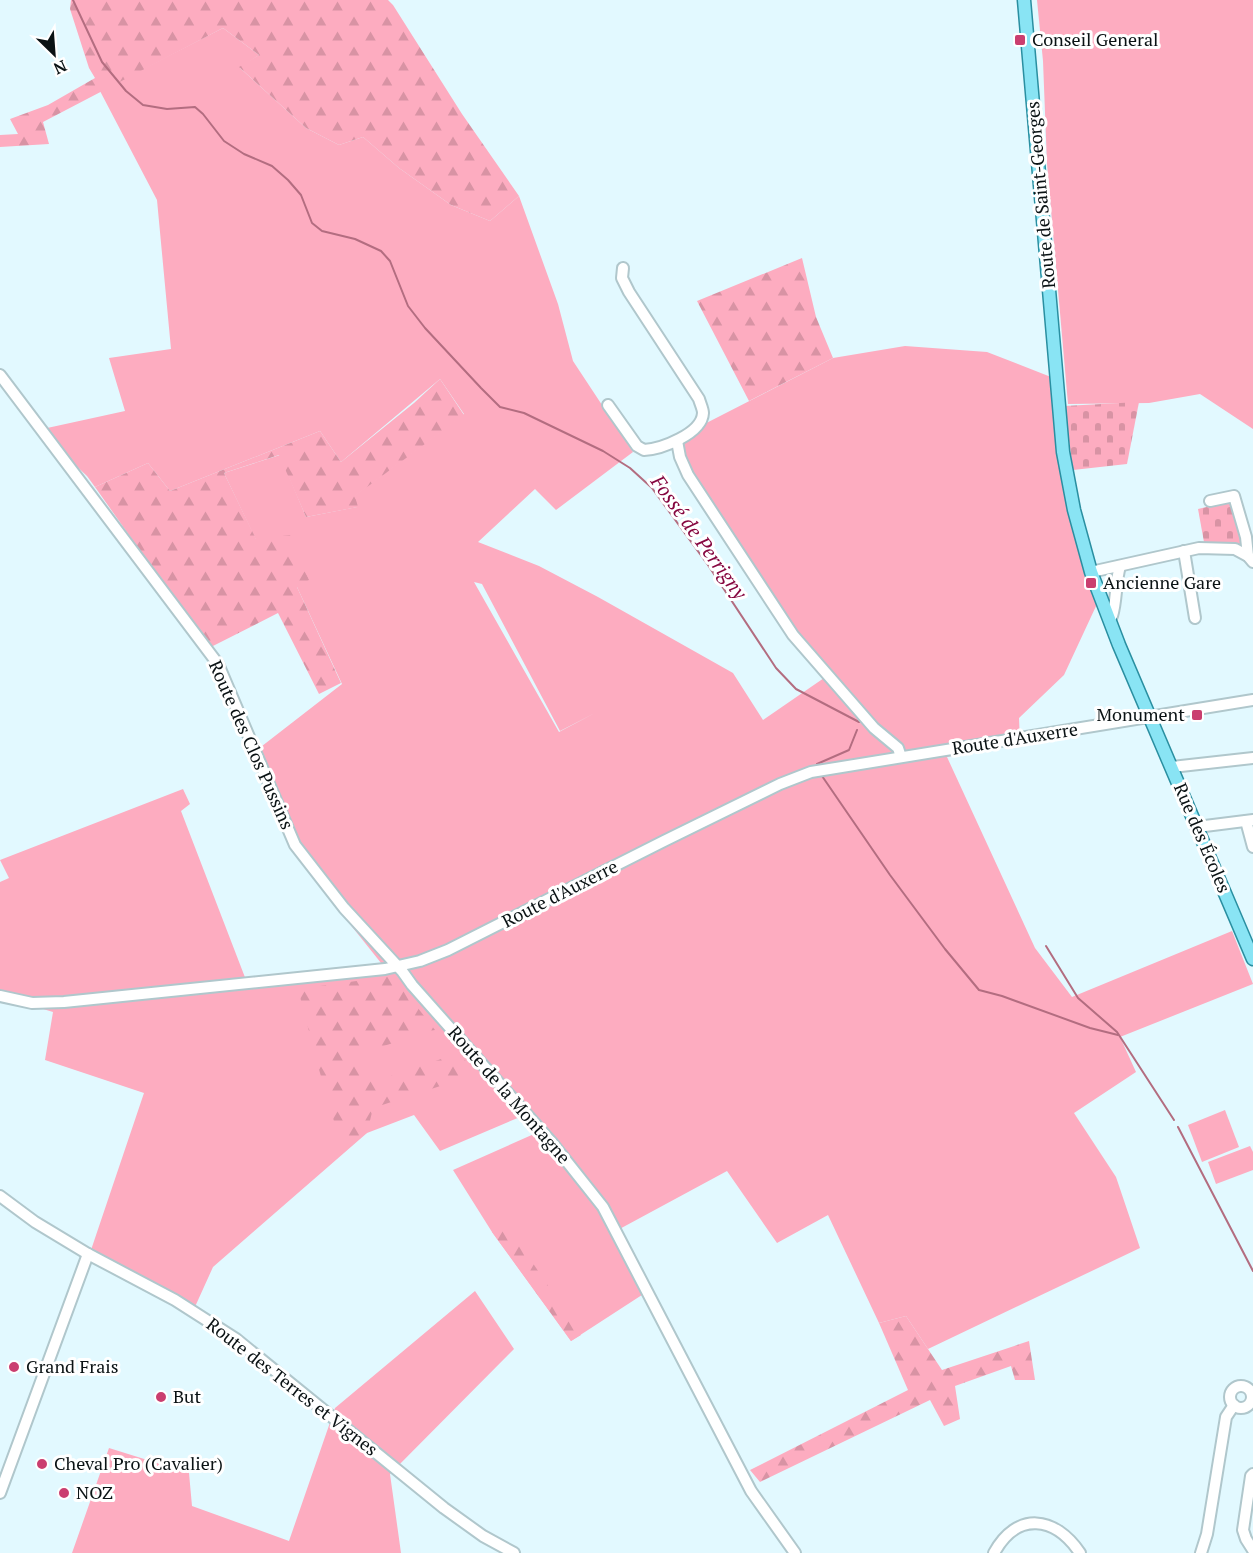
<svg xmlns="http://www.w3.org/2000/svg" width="1253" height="1553" font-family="'PT Serif',serif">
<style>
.grass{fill:#fdacc0;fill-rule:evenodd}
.forest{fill:url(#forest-firs)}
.cemetery{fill:url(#cemetery-stones)}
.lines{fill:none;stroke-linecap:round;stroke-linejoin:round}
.stream{stroke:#b36d80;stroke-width:2}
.minor-casing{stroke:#b0c7cc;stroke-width:14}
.major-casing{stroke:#2a8fa1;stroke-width:15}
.minor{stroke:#fff;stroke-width:10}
.major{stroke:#89e4f4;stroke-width:12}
.poi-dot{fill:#ca3e6f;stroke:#fff;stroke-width:2}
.labels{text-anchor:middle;stroke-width:6;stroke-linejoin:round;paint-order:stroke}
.poi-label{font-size:18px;fill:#0a1214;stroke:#fff;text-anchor:start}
.street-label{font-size:18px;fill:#0a1214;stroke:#fff}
.water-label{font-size:20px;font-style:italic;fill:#860740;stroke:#fff}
</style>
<defs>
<pattern id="forest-firs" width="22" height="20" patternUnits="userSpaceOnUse" patternTransform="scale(1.5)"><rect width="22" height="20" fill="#fdacc0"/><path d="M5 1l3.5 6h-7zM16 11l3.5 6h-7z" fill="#d893a4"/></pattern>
<pattern id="cemetery-stones" width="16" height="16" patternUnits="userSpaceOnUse" patternTransform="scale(1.5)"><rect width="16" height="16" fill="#fdacc0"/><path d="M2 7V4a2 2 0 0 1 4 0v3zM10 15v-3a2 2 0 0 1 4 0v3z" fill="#d893a4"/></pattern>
</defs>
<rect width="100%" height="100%" fill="#e2f9ff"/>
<!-- grass -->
<g class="grass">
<polygon points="1037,0 1253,0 1253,429 1200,394 1149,403 1068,404 1047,164 1043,61"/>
<path d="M223 28 259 55 240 68 306 128 339 145 363 137 399 168 451 205 490 221 519 196 558 304 573 361 633 452 556 510 535 489 478 542 539 566 598 597 733 673 763 720 824 678 685 472 681 436 833 358 905 346 987 352 1051 377 1052 397 1055 402 1082 565 1097 604 1064 675 1019 718 1020 743 947 757 1035 948 1072 997 1232 931 1253 984 1120 1037 1136 1072 1074 1113 1116 1177 1140 1248 928 1349 906 1316 879 1323 828 1215 777 1243 727 1171 614 1232 645 1293 571 1341 492 1232 453 1170 534 1134 520 1117 440 1151 414 1115 367 1133 213 1267 194 1309 91 1250 144 1093 45 1060 53 1012 0 996V882L9 878 0 860 183 789 190 804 181 811 246 980 381 963 306 869 253 753 342 684 297 587 256 540 224 473 280 455 306 517 357 507 354 496 464 414 440 379 341 462 320 431 170 491 148 463 95 487 87 476 38 430 125 411 109 358 171 349 157 200 100 91ZM474 582 482 584 560 731 595 713 559 732Z"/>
<polygon points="1225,1110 1239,1147 1202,1162 1188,1125"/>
<polygon points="1250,1146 1253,1152 1253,1170 1216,1184 1208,1162"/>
<polygon points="475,1291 514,1349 390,1474 401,1553 72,1553 109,1448 189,1473 192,1506 289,1541 335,1408"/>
</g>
<!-- forest -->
<g class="forest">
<polygon points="71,0 388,0 393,5 462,114 519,196 490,221 451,205 399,168 363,137 339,145 306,128 239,67 259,55 223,28 43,122 49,144 0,147 0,135 18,134 10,119 48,105 95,78 89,68 70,9"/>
<polygon points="802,258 816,317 833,358 749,401 697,301"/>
<polygon points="440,379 464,415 355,496 358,507 306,517 279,455 224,473 256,539 290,535 309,580 297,587 341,683 319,694 278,613 209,648 95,487 148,463 170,491 320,431 341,462 414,403"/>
<polygon points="393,976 435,1030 361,1053 373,1082 459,1053 477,1074 373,1108 367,1133 340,1142 318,1066 298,989"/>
<polygon points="510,1229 581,1335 571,1341 492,1232"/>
<polygon points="906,1316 942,1370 1029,1341 1035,1380 1015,1380 1011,1366 955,1386 960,1419 944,1426 930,1400 760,1482 750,1470 908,1390 879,1323"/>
</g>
<!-- cemetery -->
<g class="cemetery">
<polygon points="1139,402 1127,464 1073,470 1064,406"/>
<polygon points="1232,501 1244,545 1204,542 1198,509"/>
</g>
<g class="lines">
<!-- stream -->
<g class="stream">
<polyline points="73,0 102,62 126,91 143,105 167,109 195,107 203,114 224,141 244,154 272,166 288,180 301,195 312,223 322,231 355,239 381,251 390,261 408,306 425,328 481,388 500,407 524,413 603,451 630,468 652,488 708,565 776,668 796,689 859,722"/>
<polyline points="817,764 849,750 857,730"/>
<polyline points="822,776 890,875 945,949 979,990 1002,996 1090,1028 1118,1035"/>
<polyline points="1046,946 1078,998 1117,1032 1174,1120"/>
<polyline points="1178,1127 1253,1271"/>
</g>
<!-- minor casing -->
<g class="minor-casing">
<g id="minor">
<polyline points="0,375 218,664 295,845 344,908 402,971 412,985 553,1144 603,1207 751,1491 795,1553"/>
<path d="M608 405 637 446 644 450C661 449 702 434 703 413 703 409 700 403 699 399L629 292 622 278 623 268"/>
<polyline points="677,441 680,457 688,475 793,635 874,728 898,748 901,757"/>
<polyline points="1210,501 1234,496 1246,537 1248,556"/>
<polyline points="1184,551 1195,618"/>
<polyline points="1091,572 1199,548 1235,549 1248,556 1253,562"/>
<path d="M1109 617 1112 616C1117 600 1115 583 1120 566"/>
<polyline points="1172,767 1253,758"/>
<polyline points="1246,821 1253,847"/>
<polyline points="1197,827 1253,820"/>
<polyline points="0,996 32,1003 64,1002 385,969 420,961 448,950 664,841 780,784 811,772 1253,700"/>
<polyline points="0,1196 35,1222 88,1254 175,1300 236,1339 444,1508 483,1536 514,1553"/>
<circle cx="1241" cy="1397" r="11"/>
<polyline points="1253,1474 1251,1476 1243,1530 1246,1539 1253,1550"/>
<polyline points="0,1493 88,1254"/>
<path d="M994 1553C1017 1511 1055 1516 1080 1553"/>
<polyline points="1201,1553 1207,1534 1226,1417 1234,1405"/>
</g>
</g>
<!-- major casing -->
<g class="major-casing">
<polyline id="major" points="1024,0 1063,452 1074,510 1091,572 1119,645 1253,959"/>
</g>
<!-- minor -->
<use href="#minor" class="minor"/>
<!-- major -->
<use href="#major" class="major"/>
</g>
<!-- markers -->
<g class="poi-dot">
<rect x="1014" y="34" width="12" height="12" rx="3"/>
<rect x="1085" y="577" width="12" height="12" rx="3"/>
<rect x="1191" y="709" width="12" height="12" rx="3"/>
<circle cx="14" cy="1367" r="6"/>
<circle cx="161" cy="1397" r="6"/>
<circle cx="42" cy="1464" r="6"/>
<circle cx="64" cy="1493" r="6"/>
</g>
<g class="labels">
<!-- poi labels -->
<g class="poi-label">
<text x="1032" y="46">Conseil General</text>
<text x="1103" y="589">Ancienne Gare</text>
<text x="1185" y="721" text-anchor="end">Monument</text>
<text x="26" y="1373">Grand Frais</text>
<text x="173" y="1403">But</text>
<text x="54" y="1470">Cheval Pro (Cavalier)</text>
<text x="76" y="1499">NOZ</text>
</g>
<!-- street labels -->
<g class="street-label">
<text transform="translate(1041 195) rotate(-95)" y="6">Route de Saint-Georges</text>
<text transform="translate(1015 739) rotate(-9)" y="6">Route d'Auxerre</text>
<text transform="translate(251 745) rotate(66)" y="6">Route des Clos Pussins</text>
<text transform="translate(1202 838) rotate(67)" y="6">Rue des Écoles</text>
<text transform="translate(560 894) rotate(-27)" y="6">Route d'Auxerre</text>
<text transform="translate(509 1095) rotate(49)" y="6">Route de la Montagne</text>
<text transform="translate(292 1387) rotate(38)" y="6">Route des Terres et Vignes</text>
</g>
<!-- water labels -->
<g class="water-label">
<text transform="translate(699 537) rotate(54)" y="7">Fossé de Perrigny</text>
</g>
</g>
<!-- north arrow -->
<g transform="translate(54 54) rotate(155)" stroke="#ffffff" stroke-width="4.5" paint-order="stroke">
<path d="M0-4.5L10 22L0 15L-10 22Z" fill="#0a1214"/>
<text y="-9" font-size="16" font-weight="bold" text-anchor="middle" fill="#0a1214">N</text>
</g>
</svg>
